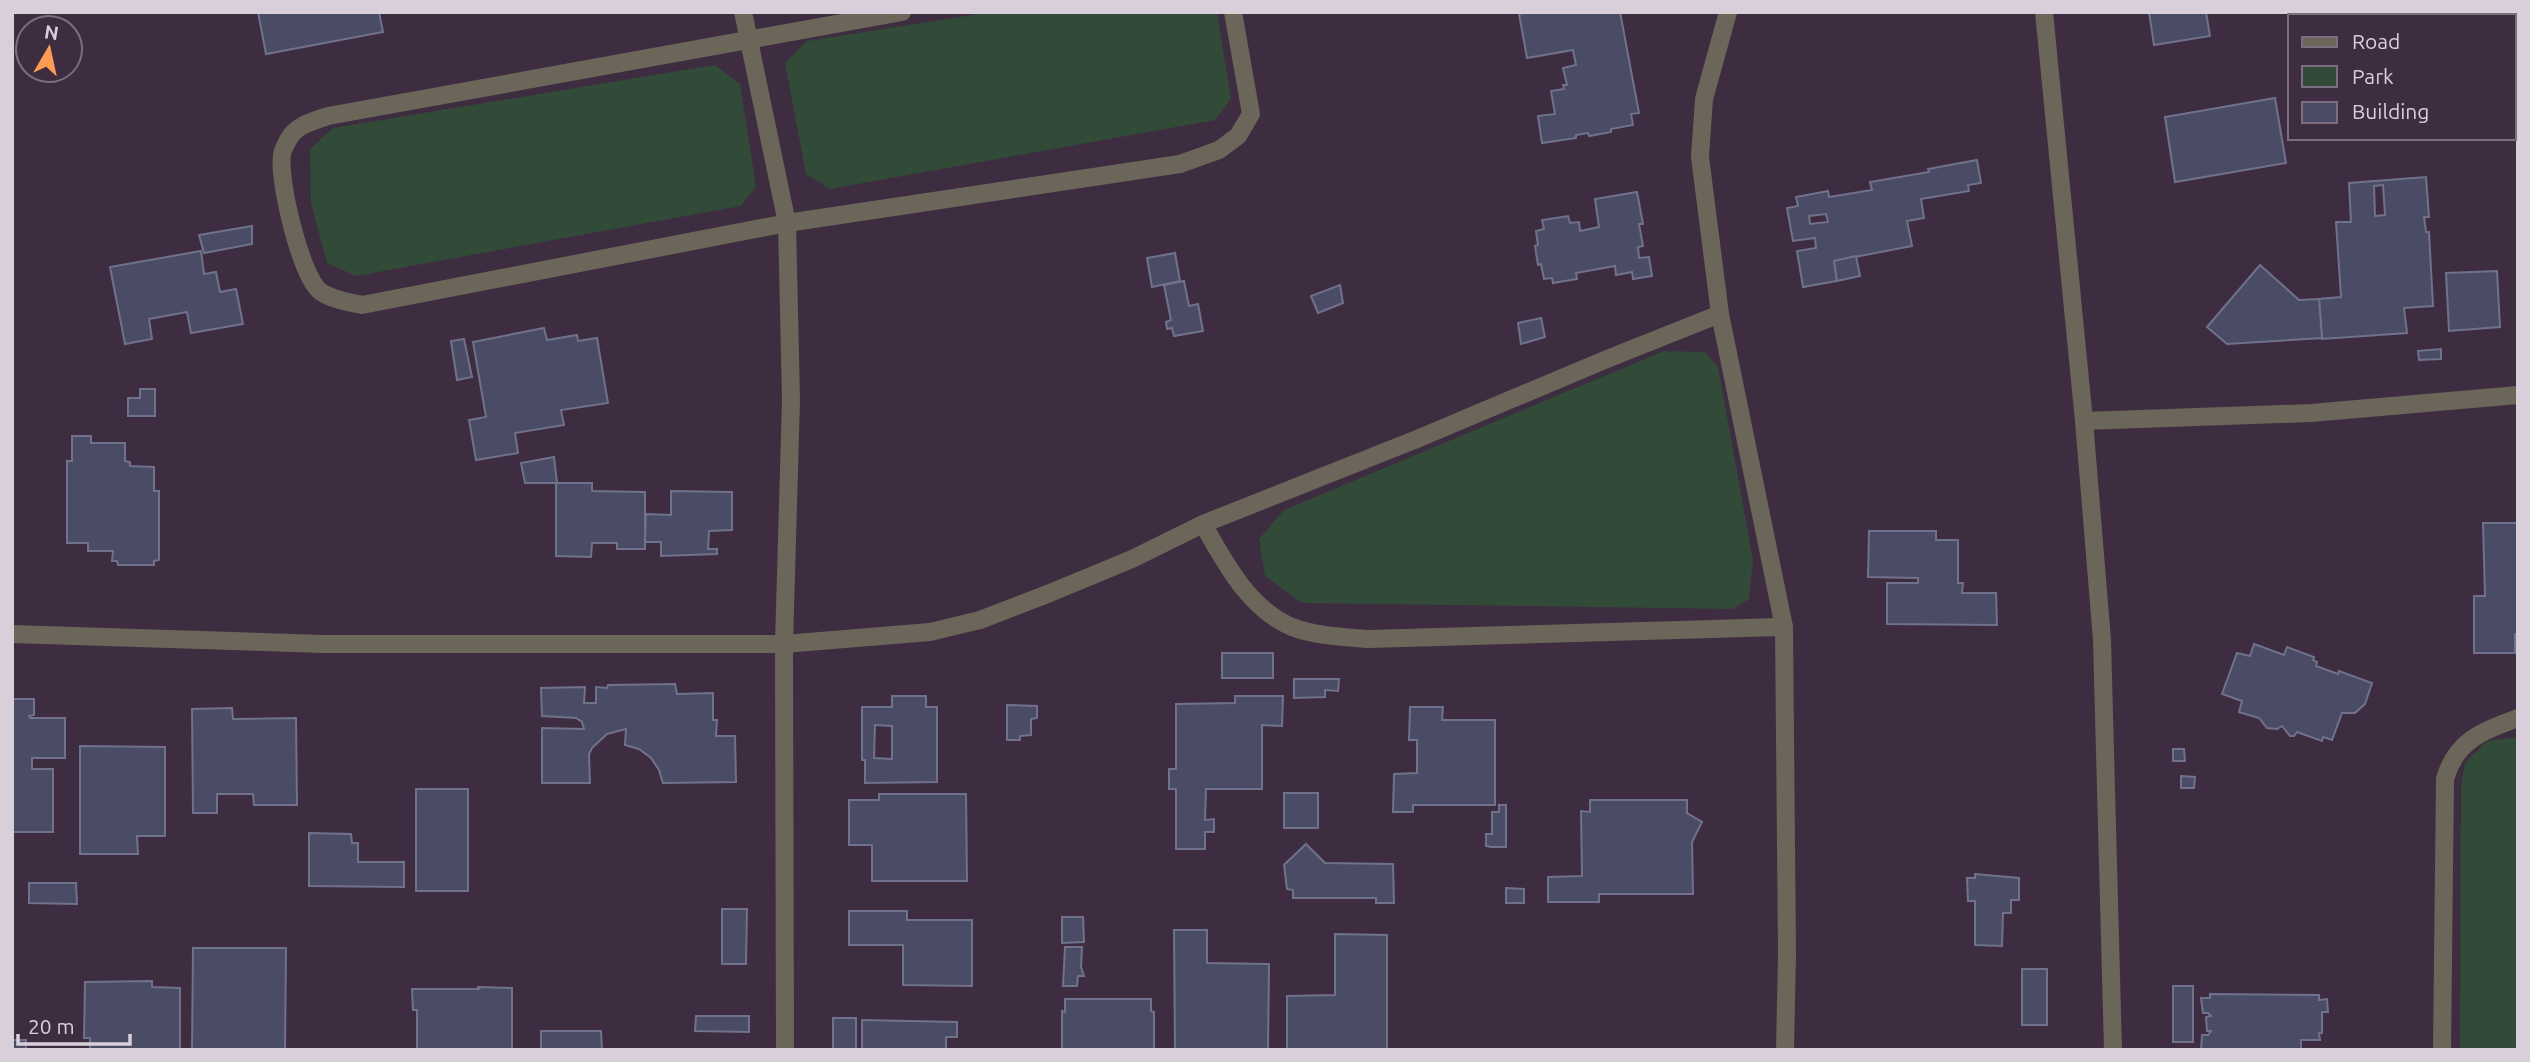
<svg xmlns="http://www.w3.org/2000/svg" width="2530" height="1062" font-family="Ubuntu,sans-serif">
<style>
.green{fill:#324a38}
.building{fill:#4a4b64;stroke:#70718c;stroke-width:2;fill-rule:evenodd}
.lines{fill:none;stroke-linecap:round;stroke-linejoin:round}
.minor{stroke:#6b6659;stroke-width:18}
</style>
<rect width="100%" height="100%" fill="#3e2d41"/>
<!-- green -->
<g class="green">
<polygon points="991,12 1217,12 1231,99 1215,120 830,189 806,174 785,63 807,41"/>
<polygon points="715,65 740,84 756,186 741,206 356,276 327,263 311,203 310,149 333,128"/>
<polygon points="1664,351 1705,352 1718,367 1753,560 1749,599 1733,609 1302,603 1265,576 1259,539 1284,510"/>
<polygon points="2518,737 2518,1050 2460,1050 2461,785 2465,763 2487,741"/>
</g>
<!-- building -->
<g class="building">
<polygon points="258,12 379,12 383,32 266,54"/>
<polygon points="1531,12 1620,12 1639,113 1631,114 1633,125 1611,129 1611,132 1589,136 1588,133 1576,135 1576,138 1542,143 1538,116 1555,114 1551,91 1564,89 1563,85 1567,85 1563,68 1576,65 1573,50 1527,58 1519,14"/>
<polygon points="2149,12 2206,12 2210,36 2154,45"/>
<polygon points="2275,98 2286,163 2175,182 2165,117"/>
<path d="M1977 160 1981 183 1968 185 1969 191 1921 199 1924 218 1907 221 1912 246 1834 261 1837 281 1803 287 1797 251 1816 248 1815 238 1793 241 1787 208 1798 206 1796 197 1828 191 1829 197 1872 190 1870 182 1929 172 1928 169ZM1826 214 1828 222 1810 224 1809 216Z"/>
<path d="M2426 177 2429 217H2424L2426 232H2429L2433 306 2404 308 2407 333 2322 339 2319 299 2341 297 2336 222H2351L2349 183ZM2383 185 2385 215 2375 216 2374 186Z"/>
<polygon points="1637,192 1643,224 1639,224 1643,246 1638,247 1639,258 1649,257 1652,276 1633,279 1632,272 1616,275 1615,266 1576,273 1577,279 1553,283 1552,278 1544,279 1541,264 1538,265 1535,246 1538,245 1536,231 1544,229 1542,220 1568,216 1570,223 1579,222 1580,231 1599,227 1595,199"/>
<polygon points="252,226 252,244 204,253 199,235"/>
<polygon points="201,251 204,274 216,272 220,292 236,289 243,324 191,333 187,312 149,319 152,339 125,344 110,267"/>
<polygon points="1175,253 1180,281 1152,287 1147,258"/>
<polygon points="1856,256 1860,276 1837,281 1834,261"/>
<polygon points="2260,265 2299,300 2319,299 2322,338 2227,344 2207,327"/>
<polygon points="2497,271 2500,327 2449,331 2446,273"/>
<polygon points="1184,281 1189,306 1198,304 1203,331 1174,336 1172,328 1167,329 1166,322 1171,320 1164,285"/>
<polygon points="1340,285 1343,303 1318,313 1311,296"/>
<polygon points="1541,318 1545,337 1521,344 1518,323"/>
<polygon points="544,328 547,340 577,335 578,341 597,338 608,403 561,410 564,425 515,433 518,453 476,460 469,420 486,417 473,342"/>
<polygon points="464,339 472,377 457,380 451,341"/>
<polygon points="2441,349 2441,359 2419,360 2418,351"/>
<polygon points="140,389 155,389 155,416 128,416 128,398 140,398"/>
<polygon points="72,436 91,436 91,443 125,443 125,461 130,462 130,466 154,467 154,491 159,491 159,560 154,561 154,565 118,565 117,561 112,561 113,551 88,551 88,543 67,543 67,461 72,461"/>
<polygon points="554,457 557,483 525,483 521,463"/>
<polygon points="556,483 592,483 592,491 645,492 645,549 617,549 617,543 592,543 591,557 556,556"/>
<polygon points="671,491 732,492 732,530 709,531 708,549 717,549 717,554 661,556 661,542 645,542 646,514 671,515"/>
<polygon points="2483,523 2518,523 2518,634 2515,634 2515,653 2474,653 2474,596 2485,596"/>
<polygon points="1869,531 1936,531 1936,540 1958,540 1958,583 1963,583 1962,593 1996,593 1997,625 1887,624 1887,583 1918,583 1918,578 1868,577"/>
<polygon points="2254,644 2284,655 2287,647 2314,657 2313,660 2317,662 2316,666 2338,674 2339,671 2372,683 2365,704 2355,713 2342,713 2332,740 2323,737 2322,741 2297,732 2294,736 2290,736 2282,726 2277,729 2267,728 2259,718 2239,712 2242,701 2222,694 2237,653 2250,656"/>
<rect x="1222" y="653" width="51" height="25"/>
<polygon points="1294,679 1339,679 1338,691 1325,690 1325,697 1294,698"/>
<polygon points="675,684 677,694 713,693 713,720 717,720 716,736 735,736 736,782 663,783 659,770 651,758 639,749 625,745 626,729 607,734 592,748 589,754 590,783 542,783 542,728 584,729 582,722 576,718 542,716 541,688 585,687 584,703 596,703 596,687 607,688 608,685"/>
<path d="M892 696H926V707H937V782L865 783V760H862V707H892ZM875 725 892 726V759L874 758Z"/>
<polygon points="1235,696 1283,696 1282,726 1262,725 1262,789 1206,789 1205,820 1214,819 1214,832 1205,832 1205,849 1176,849 1176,789 1169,789 1169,769 1176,769 1176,704 1235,703"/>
<polygon points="12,699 34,699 34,715 29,716 30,718 65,718 65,758 32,758 32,769 53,769 53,832 12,832"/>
<polygon points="1007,705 1037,706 1037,718 1031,719 1031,735 1020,736 1020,740 1007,740"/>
<polygon points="1410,707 1443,707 1442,720 1495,720 1495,805 1413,805 1413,812 1393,812 1394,774 1417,773 1417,740 1409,740"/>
<polygon points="232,708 233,719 296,718 297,805 254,805 253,794 217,794 217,813 193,813 192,709"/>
<polygon points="80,746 165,747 165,836 137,836 138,854 80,854"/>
<polygon points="2173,749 2184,749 2185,761 2173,761"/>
<polygon points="2181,776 2195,777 2194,788 2181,788"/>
<rect x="416" y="789" width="52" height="102"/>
<rect x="1284" y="793" width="34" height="35"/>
<polygon points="879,794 966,794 967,881 872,881 872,845 849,845 849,800 879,800"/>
<polygon points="1590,800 1687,800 1687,813 1702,822 1692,842 1693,894 1599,894 1599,902 1548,902 1548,877 1582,876 1581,811 1590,812"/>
<polygon points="1499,805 1506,805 1506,847 1491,847 1486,846 1486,834 1492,834 1492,812 1499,812"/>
<polygon points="309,833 351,834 352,843 358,843 358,862 404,862 404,887 309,886"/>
<polygon points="1306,844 1325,863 1393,864 1394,903 1376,903 1376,898 1293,898 1293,890 1287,889 1284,865"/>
<polygon points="1975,874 2019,878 2019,900 2011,900 2011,913 2003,913 2002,946 1975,945 1975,901 1968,901 1967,878 1975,878"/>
<polygon points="29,883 76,883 77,904 29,903"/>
<polygon points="1506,888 1524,889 1524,903 1506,903"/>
<polygon points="722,909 747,909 746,964 722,964"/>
<polygon points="849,911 907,911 907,920 972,920 972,986 903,985 903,945 849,945"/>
<polygon points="1062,917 1083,917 1084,942 1062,943"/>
<polygon points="1174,930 1207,930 1207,963 1269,964 1268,1050 1175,1050"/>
<polygon points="1335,934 1387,935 1387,1050 1287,1050 1287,996 1335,995"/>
<polygon points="1065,947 1082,947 1081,967 1084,976 1078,976 1077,986 1063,986"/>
<polygon points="193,948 286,948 285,1050 192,1050"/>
<rect x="2022" y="969" width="25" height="56"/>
<polygon points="152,981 152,987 180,988 180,1049 90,1049 90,1038 84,1038 85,982"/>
<rect x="2173" y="986" width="20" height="56"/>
<polygon points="478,987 512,988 512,1050 417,1050 417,1010 413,1010 412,989 479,989"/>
<polygon points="2210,994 2319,995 2319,1000 2327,999 2328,1012 2322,1012 2322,1033 2319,1033 2320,1040 2301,1040 2301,1050 2201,1050 2202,1035 2208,1035 2211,1031 2207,1031 2206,1017 2211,1016 2208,1013 2203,1013 2201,998 2210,998"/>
<polygon points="1065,999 1151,999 1151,1011 1154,1012 1154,1050 1062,1050 1062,1011 1065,1012"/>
<polygon points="696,1016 749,1016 749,1032 695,1031"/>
<rect x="833" y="1018" width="23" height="32"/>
<polygon points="862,1020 957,1022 957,1037 946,1037 946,1050 862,1050"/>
<polygon points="541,1031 601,1031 602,1050 541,1050"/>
<rect x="12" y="1040" width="14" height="10"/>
</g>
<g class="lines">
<!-- minor -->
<g class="minor">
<polyline points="743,12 787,223 791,400 784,644 785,1050"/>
<path d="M902 12 328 116C313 121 296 125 288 140 286 144 282 151 282 155 278 180 301 278 321 292 333 300 348 302 362 305L787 223 1180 164 1219 150 1238 136 1251 114 1233 12"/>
<polyline points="1728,12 1704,99 1700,157 1720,314 1784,627 1787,954 1785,1050"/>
<polyline points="2044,12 2084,421 2102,640 2113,1050"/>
<polyline points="2389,12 2390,16"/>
<polyline points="2514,78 2518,77"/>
<polyline points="2084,421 2311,413 2518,395"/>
<path d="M1203 524C1225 563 1249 609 1292 627 1315 636 1343 637 1368 639L1784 627"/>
<polyline points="12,634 323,644 784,644 930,632 980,620 1050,593 1132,559 1203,524 1417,439 1607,359 1720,314"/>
<path d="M2442 1050 2445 779C2456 740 2483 731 2518 718"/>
</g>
</g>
<!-- border -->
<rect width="2530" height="1062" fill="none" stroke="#d9cfdb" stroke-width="28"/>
<!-- legend -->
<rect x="2288" y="14" width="228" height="126" fill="#3e2d41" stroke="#7c6e7f" stroke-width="2"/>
<rect x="2302" y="37" width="35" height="10" fill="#6b6659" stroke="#7c6e7f" stroke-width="2"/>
<text x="2352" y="49" font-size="21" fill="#d9cfdb">Road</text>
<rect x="2302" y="66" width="35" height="21" fill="#324a38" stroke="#7c6e7f" stroke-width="2"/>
<text x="2352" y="84" font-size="21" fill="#d9cfdb">Park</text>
<rect x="2302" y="102" width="35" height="21" fill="#4a4b64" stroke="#7c6e7f" stroke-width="2"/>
<text x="2352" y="119" font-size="21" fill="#d9cfdb">Building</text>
<!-- north arrow -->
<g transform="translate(49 49) rotate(9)"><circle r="33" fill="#3e2d41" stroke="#7c6e7f" stroke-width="2"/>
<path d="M0-5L12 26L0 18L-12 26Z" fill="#fd9d55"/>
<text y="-10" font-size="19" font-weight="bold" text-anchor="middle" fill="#d9cfdb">N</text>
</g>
<!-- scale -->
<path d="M18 1034v10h112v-10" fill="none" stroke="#d9cfdb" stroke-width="3.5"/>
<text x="28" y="1034" font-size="21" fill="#d9cfdb" stroke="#3e2d41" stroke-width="5" paint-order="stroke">20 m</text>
</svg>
